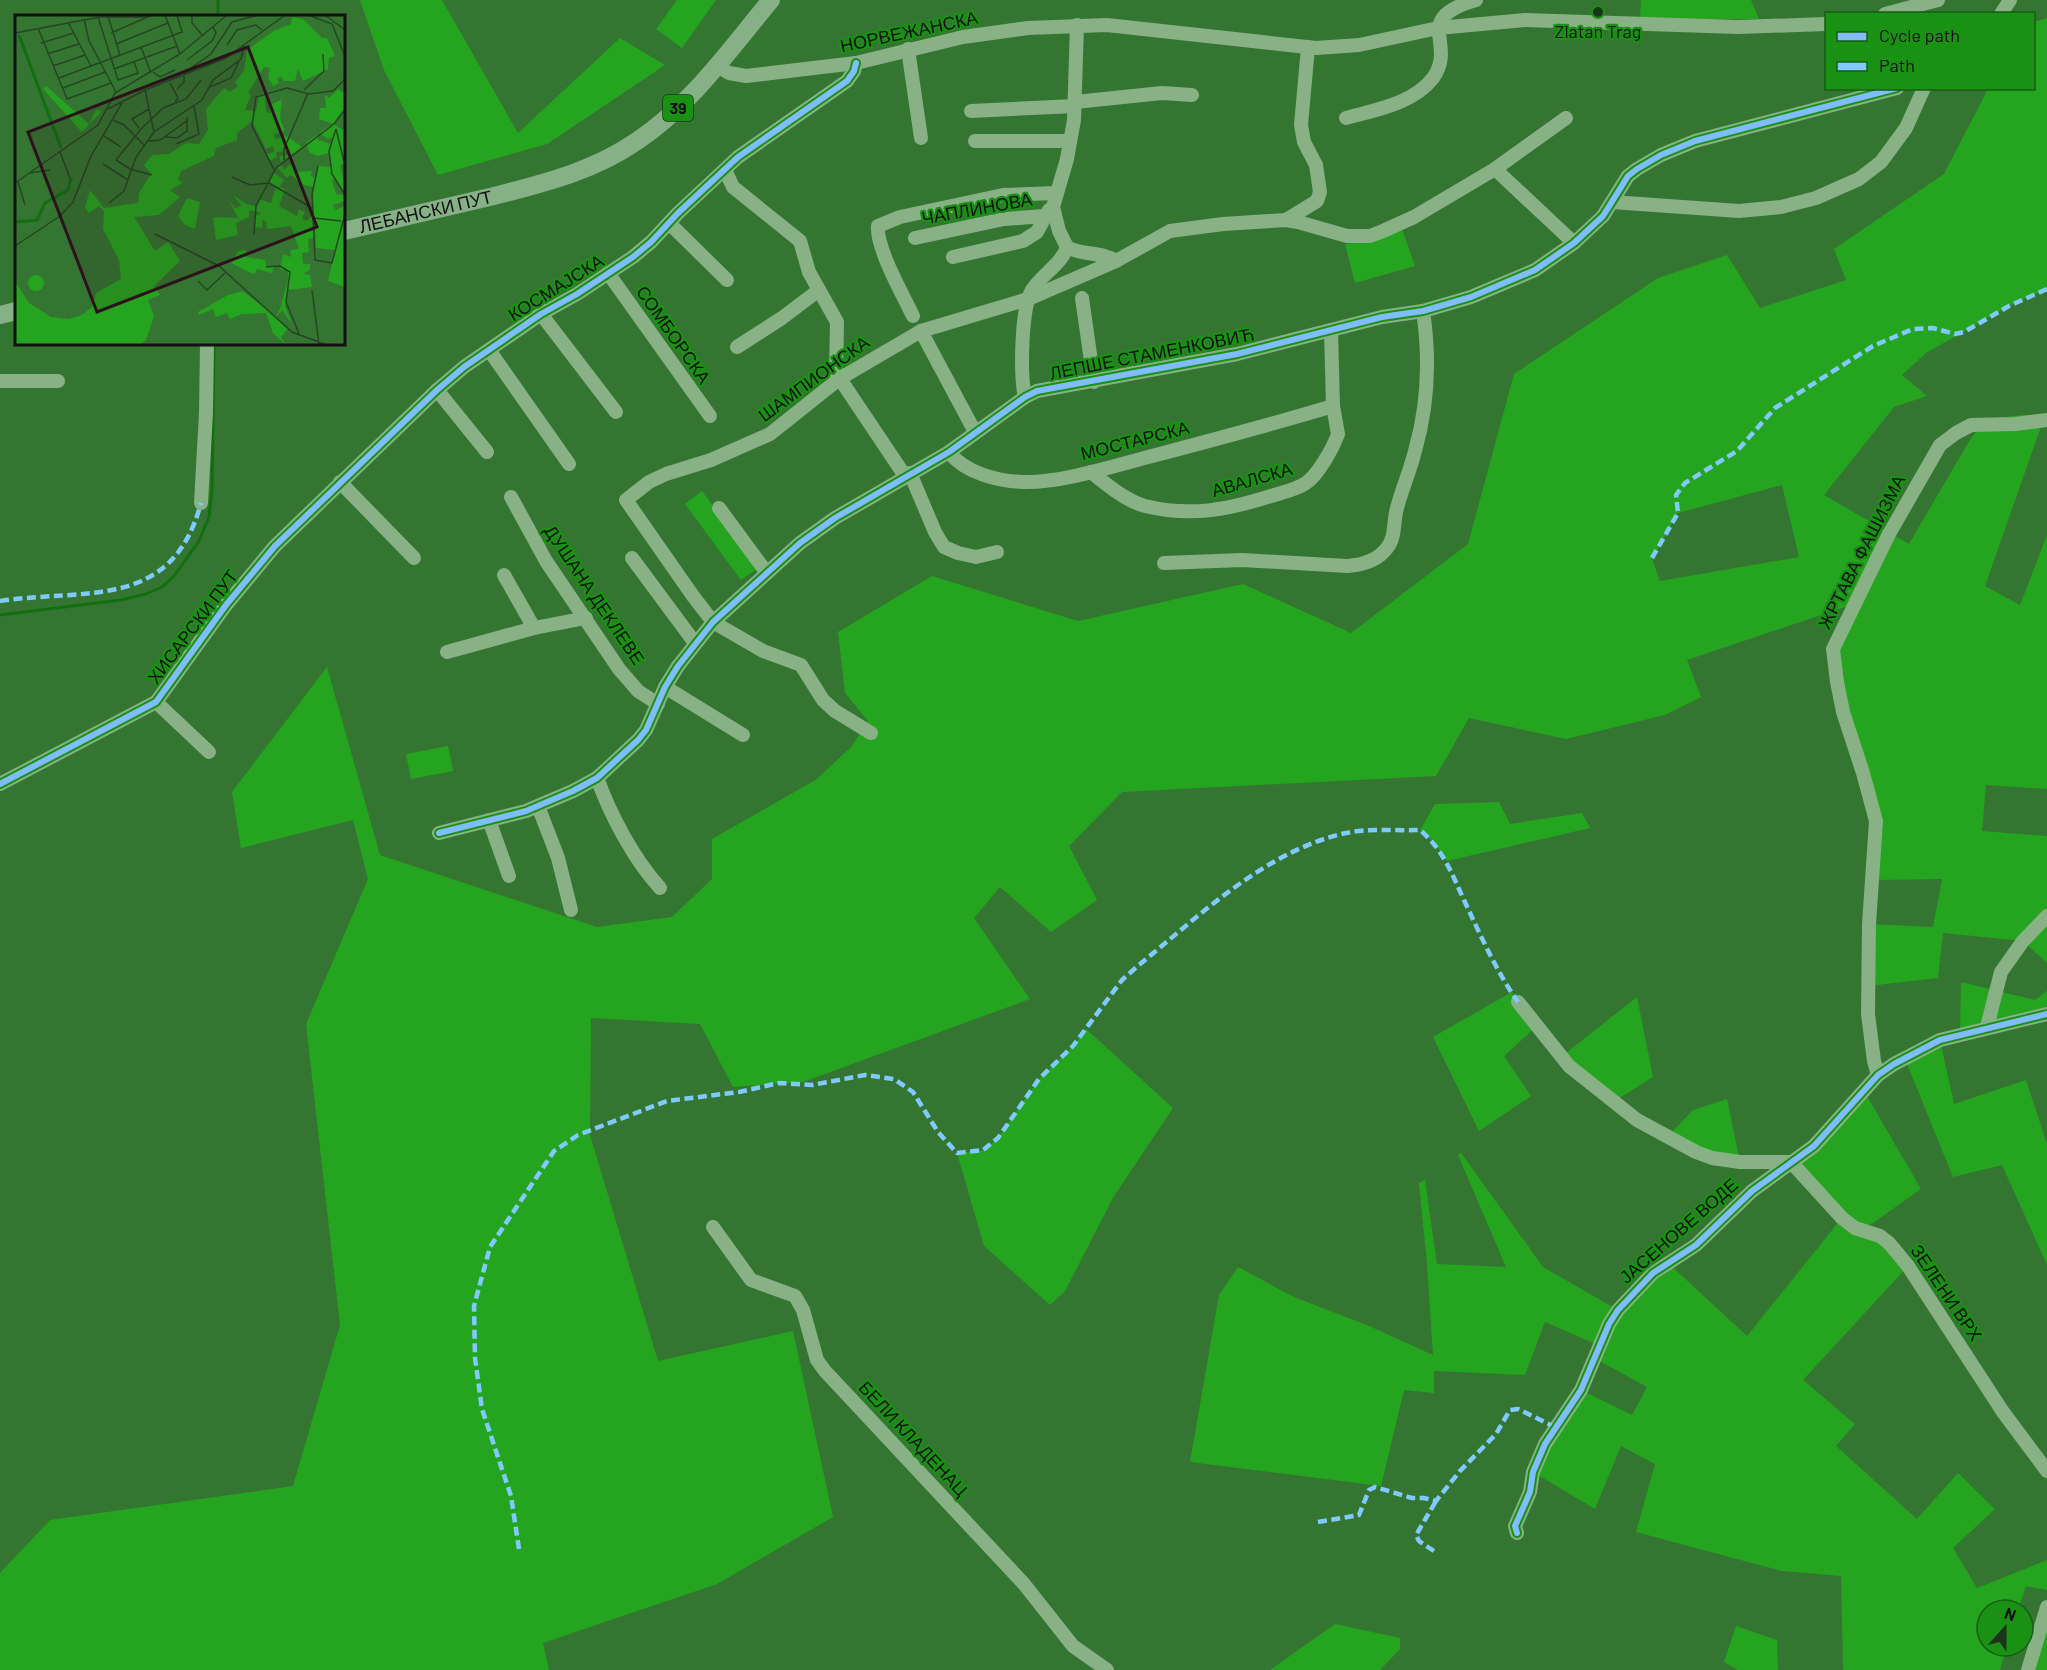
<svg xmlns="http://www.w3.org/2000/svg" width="2047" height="1670" font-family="Barlow,sans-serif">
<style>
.green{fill:#25a51f;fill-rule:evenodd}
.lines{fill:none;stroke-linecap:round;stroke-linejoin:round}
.stream{stroke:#126f0f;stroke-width:3}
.minor{stroke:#88b185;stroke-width:14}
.major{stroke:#86b085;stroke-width:18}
.quiet{stroke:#80caff;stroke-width:4.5;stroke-dasharray:9 4.5;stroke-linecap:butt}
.cycleway-casing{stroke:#199214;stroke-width:10}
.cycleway{stroke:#80bcff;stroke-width:6}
.poi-dot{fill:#1d341c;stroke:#199214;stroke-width:2}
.labels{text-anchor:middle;stroke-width:4.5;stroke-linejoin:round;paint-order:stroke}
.shield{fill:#199214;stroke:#133812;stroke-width:1.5}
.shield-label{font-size:16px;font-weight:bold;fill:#111}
.street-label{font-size:18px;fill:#111;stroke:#199214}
.poi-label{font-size:18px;fill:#111;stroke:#199214}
.inset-river{fill:none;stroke:#126f0f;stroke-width:3}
.inset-road{fill:none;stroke:#244722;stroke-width:1.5}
.view{fill:#2c121c;fill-opacity:0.15;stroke:#2c121c;stroke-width:3}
.inset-edge{fill:none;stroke:#111;stroke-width:3}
</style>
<rect width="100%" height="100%" fill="#347531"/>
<!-- green -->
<g class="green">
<polygon points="360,0 442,0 518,133 620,38 665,65 547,144 438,175 384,70"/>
<polygon points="677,0 716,0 682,48 656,29"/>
<polygon points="1641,0 1751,0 1759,19 1640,19"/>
<path d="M2047 18V289L2009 306 1926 353 1902 375 1927 396 1894 407 1824 495 1909 544 1971 438 1983 424 2011 416 2027 415 2044 418 1985 586 2020 605 2047 535V789L1986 785 1982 831 2047 836V963L2023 941 1943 933 1938 978 1868 986 1869 924 1933 927 1942 879 1873 880 1876 820 1833 649 1854 604 1687 660 1701 697 1665 715 1566 739 1469 718 1436 776 1122 792 1069 846 1097 900 1051 932 1000 887 974 918 1030 999 803 1082 733 1087 700 1024 591 1018 590 1135 658 1361 793 1331 833 1517 717 1584 543 1643 549 1670H0V1573L50 1520 293 1486 340 1325 306 1024 368 879 353 820 241 848 232 792 327 667 380 855 597 927 672 917 712 879V839L817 779 852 746 868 721 845 693 838 632 932 576 1078 621 1243 584 1351 633 1468 544 1514 374 1658 278 1727 255 1760 308 1846 280 1834 249 1944 174 1988 89 2034 88V22ZM1782 485 1799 557 1660 581 1652 559 1678 513Z"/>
<path d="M1402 229 1415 266 1355 283 1345 244C1368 242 1381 240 1402 229Z"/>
<polygon points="702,491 758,568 741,580 685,504"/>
<polygon points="448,746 453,771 411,779 406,754"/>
<polygon points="1499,802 1510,824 1582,813 1590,828 1447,861 1434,842 1420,830 1435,804"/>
<polygon points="1961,982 2035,1000 2047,991 2047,1014 1960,1034"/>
<polygon points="1512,992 1537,1026 1504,1056 1531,1096 1479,1131 1433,1037"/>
<polygon points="1637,997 1653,1077 1613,1102 1561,1057"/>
<polygon points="1086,1029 1173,1108 1114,1196 1065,1291 1050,1305 984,1246 957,1153 983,1150 998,1138 1039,1079 1073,1046"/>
<polygon points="1940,1040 1954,1104 2026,1080 2047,1144 2047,1265 2002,1165 1953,1177 1905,1059"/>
<polygon points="1864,1091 1921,1189 1863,1230 1908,1266 1803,1380 1855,1424 1836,1446 1917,1519 1958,1473 1995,1509 1953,1548 1977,1588 2047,1560 2047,1590 2026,1586 2018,1610 1987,1610 1987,1646 2007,1646 2000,1670 1843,1670 1841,1576 1782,1571 1636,1532 1655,1464 1621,1446 1595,1509 1533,1472 1581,1390 1632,1415 1647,1387 1594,1358 1598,1345 1545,1322 1525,1375 1434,1371 1434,1393 1404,1390 1381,1486 1190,1462 1219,1295 1238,1267 1294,1297 1367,1325 1433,1355 1427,1264 1419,1183 1425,1180 1437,1264 1506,1267 1458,1155 1461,1153 1543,1267 1618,1310 1667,1262 1747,1336 1841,1219 1791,1162"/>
<polygon points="1727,1099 1740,1162 1667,1137 1693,1110"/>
<polygon points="2047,1607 2047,1670 2028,1670"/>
<polygon points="1335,1624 1400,1638 1400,1649 1380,1670 1270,1670"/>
<polygon points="1736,1626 1777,1640 1778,1670 1738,1670 1724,1662"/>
</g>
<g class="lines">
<!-- stream -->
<g class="stream">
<polyline points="218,16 218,0"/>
<polyline points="0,615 121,600 146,594 162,587 174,576 199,541 209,517 212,492 214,344"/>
</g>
<!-- minor -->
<g class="minor">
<polyline points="1885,14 1938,0"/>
<polyline points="2001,14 2010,0"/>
<polyline points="908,49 921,138"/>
<polyline points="717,66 729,73 746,76 856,63 963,37 1028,28 1107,25 1316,48 1359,45 1438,28 1525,20 1738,27 1826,24"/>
<polyline points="1075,102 1162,93 1192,95"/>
<polyline points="971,111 1075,106"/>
<path d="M1346 118C1375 110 1413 104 1433 78 1458 43 1410 19 1476 0"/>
<polyline points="975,141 1070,141"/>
<polyline points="1495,169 1574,243"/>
<polyline points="725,170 733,187 800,241 809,272 837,322 836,373 905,476"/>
<polyline points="1612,202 1739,211 1781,207 1816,198 1859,179 1881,162 1906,128 1924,88"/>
<polyline points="1286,220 1317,201 1320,192 1316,165 1304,142 1301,125 1308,47"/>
<polyline points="669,223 727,280"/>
<polyline points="915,238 1004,219 1045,216"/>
<path d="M1067 247C1083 256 1101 251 1116 261"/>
<polyline points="953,257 1023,241 1037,232 1049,210"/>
<polyline points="608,273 710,416"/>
<polyline points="1082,298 1094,382"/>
<polyline points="541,314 616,412"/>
<path d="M913 316C903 295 876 248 878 226L900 217 1003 195 1056 193"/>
<polyline points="921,331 975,432"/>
<polyline points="737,347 782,318 819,290"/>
<polyline points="489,350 569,464"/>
<polyline points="0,381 58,381"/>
<polyline points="437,390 487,452"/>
<path d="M1025 397C1020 376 1021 308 1032 290 1042 274 1062 264 1067 247L1059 231 1053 207 1067 159 1074 120 1077 25"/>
<path d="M949 452C965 473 997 481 1023 482 1062 483 1114 466 1152 456 1213 440 1273 424 1333 406"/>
<path d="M1091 472C1106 484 1126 501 1145 506 1191 517 1227 510 1271 496 1283 492 1296 490 1306 483 1318 475 1333 448 1338 434L1333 406 1331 330"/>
<polyline points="910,473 935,532 944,547 958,553 976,557 997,552"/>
<polyline points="340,482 414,558"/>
<polyline points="511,497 546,561 619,669 638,691 658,704"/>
<polyline points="201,503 206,413 207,344"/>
<polyline points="719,508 767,573"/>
<polyline points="632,558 695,643"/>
<path d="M1164 563 1242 560 1347 566C1362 565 1378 560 1387 548 1396 537 1393 521 1397 508 1402 489 1410 471 1415 451 1428 406 1430 358 1423 311"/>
<polyline points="504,575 534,628"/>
<polyline points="447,652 534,628 586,618"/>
<polyline points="665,687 743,735"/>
<polyline points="156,702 209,752"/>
<polyline points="871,733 835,711 823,700 801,665 763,651 713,622 693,596 626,500 649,482 666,474 711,460 770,434 839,379 921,331 1028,299 1116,261 1170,231 1223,224 1286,220 1298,222 1347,236 1370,236 1383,231 1414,217 1495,169 1566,118"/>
<path d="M597 778C611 816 633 858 660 888"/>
<polyline points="0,784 156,702 226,605 275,546 437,390 464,367 541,314 577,294 633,257 651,242 678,213 738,157 847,81 854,71 856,63"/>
<polyline points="538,806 558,858 571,910"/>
<polyline points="489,820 509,876"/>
<polyline points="439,833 526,811 573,791 597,778 638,740 646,730 665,687 678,666 713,622 800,543 835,518 949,452 1025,397 1037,391 1237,354 1382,317 1423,311 1471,297 1535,270 1574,243 1603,216 1628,176 1637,169 1661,155 1695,141 1897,88"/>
<polyline points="1518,1002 1569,1066 1637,1120 1696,1152 1712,1158 1740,1162 1791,1162"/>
<polyline points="1987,1027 2001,972 2023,941 2047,916"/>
<polyline points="1878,1075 1874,1061 1868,1014 1869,924 1876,821 1863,773 1843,712 1837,682 1833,649 1889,534 1940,445 1956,433 1971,425 2015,424 2047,420"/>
<polyline points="1791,1162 1842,1218 1855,1228 1880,1236 1889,1243 1908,1266 2003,1412 2047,1471"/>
<polyline points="713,1227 751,1280 795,1296 803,1310 817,1360 825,1371 1024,1584 1073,1646 1107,1670"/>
<polyline points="1517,1533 1515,1526 1530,1492 1533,1472 1545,1444 1581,1390 1609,1324 1618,1310 1653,1273 1696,1245 1752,1191 1814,1146 1878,1075 1894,1064 1940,1040 2047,1014"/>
<polyline points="2028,1670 2047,1607"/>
</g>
<!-- major -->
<g class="major">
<path id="s1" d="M344 231C394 219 444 208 494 196 544 183 594 171 637 141 691 105 730 49 771 0"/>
<polyline points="0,315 16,311"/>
</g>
<!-- quiet -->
<g class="quiet">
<polyline points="1652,558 1678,513 1676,495 1685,483 1737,451 1775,408 1873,346 1913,329 1933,328 1955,334 1964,332 2009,306 2047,289"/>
<path d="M0 601C87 588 172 611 201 503"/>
<polyline points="1318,1522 1359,1515 1369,1490 1375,1487 1412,1498 1424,1498 1436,1501 1460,1471 1496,1434 1510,1410 1518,1409 1555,1427"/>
<path d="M519 1549 511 1496 482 1409 475 1358 474 1306 490 1247 554 1151 578 1135 667 1101 739 1092 779 1083 812 1085 865 1075 894 1079 913 1092 938 1132 957 1153 983 1150 998 1138 1039 1079 1073 1046 1122 980 1139 965C1200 915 1267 850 1346 833 1369 828 1396 831 1420 830 1444 851 1451 872 1464 900 1480 934 1496 971 1518 1002"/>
<polyline points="1434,1551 1419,1541 1416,1535 1436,1501"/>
</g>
<!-- cycleway casing -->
<g class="cycleway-casing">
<g id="cycleway">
<polyline points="0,784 156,702 226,605 275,546 437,390 464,367 541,314 577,294 633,257 651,242 678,213 738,157 847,81 854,71 856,63"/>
<polyline points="439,833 526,811 573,791 597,778 638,740 646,730 665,687 678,666 713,622 800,543 835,518 949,452 1025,397 1037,391 1237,354 1382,317 1423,311 1471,297 1535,270 1574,243 1603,216 1628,176 1637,169 1661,155 1695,141 1897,88"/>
<polyline points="1517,1533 1515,1526 1530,1492 1533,1472 1545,1444 1581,1390 1609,1324 1618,1310 1653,1273 1696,1245 1752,1191 1814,1146 1878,1075 1894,1064 1940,1040 2047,1014"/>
</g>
</g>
<!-- cycleway -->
<use href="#cycleway" class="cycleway"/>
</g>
<!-- markers -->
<circle class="poi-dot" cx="1598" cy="12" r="6"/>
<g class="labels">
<!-- shield labels -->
<rect class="shield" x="663" y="95" width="30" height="26" rx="4.5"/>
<g class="shield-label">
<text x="678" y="114">39</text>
</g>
<!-- street labels -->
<g class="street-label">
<text transform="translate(909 32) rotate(-12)" y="6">НОРВЕЖАНСКА</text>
<text transform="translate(977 209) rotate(-10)" y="6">ЧАПЛИНОВА</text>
<text dy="6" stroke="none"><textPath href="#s1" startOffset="84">ЛЕБАНСКИ ПУТ</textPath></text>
<text transform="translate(556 288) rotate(-32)" y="6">КОСМАЈСКА</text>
<text transform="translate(673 335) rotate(55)" y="6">СОМБОРСКА</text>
<text transform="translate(1152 354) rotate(-11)" y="6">ЛЕПШЕ СТАМЕНКОВИЋ</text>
<text transform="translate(814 379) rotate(-36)" y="6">ШАМПИОНСКА</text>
<text transform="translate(1135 441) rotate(-14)" y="6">МОСТАРСКА</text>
<text transform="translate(1252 480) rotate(-16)" y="6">АВАЛСКА</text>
<text transform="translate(1862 552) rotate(-63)" y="6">ЖРТАВА ФАШИЗМА</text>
<text transform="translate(594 595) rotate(56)" y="6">ДУШАНА ДЕКЛЕВЕ</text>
<text transform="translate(193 627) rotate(-53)" y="6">ХИСАРСКИ ПУТ</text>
<text transform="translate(1679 1231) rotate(-41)" y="6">ЈАСЕНОВЕ ВОДЕ</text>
<text transform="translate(1946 1293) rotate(56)" y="6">ЗЕЛЕНИ ВРХ</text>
<text transform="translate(913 1439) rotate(47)" y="6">БЕЛИ КЛАДЕНАЦ</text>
</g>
<!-- poi labels -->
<g class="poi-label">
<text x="1598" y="38">Zlatan Trag</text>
</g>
</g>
<!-- overview -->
<g transform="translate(15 15)">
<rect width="330" height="330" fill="#347531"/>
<path d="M277 2 288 4 307 23H312L320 41 314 43 313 54 288 66 283 54 280 66H269L266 61 262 64 264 68 258 71 253 63 255 53 249 52 233 78 236 80 230 95 241 96 244 80 250 77 251 97 255 98V90L266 85 268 75 265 103 270 116 259 119 260 124 272 121 287 132 266 147 264 141 273 140 274 136 261 137 262 142 255 146 252 139 259 137 258 131 251 134 237 106 222 118V125L201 133 199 141 166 156 163 164 168 168 155 175 165 182 144 200 119 202 140 236 153 227 165 246 139 271 145 280 133 285 139 301 131 325 125 330H0V266L14 288 36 302 54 304 67 300 77 292 81 278 106 264 104 245 88 214 89 196 84 191 74 198 70 192 75 175 89 193 123 188 124 178 136 159 129 150 137 140 154 139 171 128 184 129 193 115 191 94 209 73 215 77 223 71 220 68 229 55 232 35 259 16 276 9ZM31 71 74 109 81 95 87 96 67 117 28 74ZM323 74 330 79V94L319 109 328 115 330 108 329 149 325 150 330 172 327 175 321 163 317 165 321 179 330 180V186L318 190 321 195 330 190V272L313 266 320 235 301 233 300 209 298 223 293 224 294 237 287 238 288 249H295V255L288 259 295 260 297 272 273 275 270 291 277 309 267 295 261 302 273 314 266 322 271 330 258 318 251 298 227 299 215 304 212 298 201 302 198 294 184 300 183 297 213 280 227 276 261 301 265 294 273 265V256L265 254 268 239 276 242 275 235 284 234 276 211 252 214 251 206 247 205V213L239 212 240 201 247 198 234 195V202L221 208 223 220 201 225 198 202 223 203 214 185 220 193 227 191 218 180 231 189 241 191 244 184 256 188 261 172 254 168 258 157 269 165 264 172 270 174 264 191 282 201 284 194 290 197 287 203 291 206 299 199 298 172 286 169 276 160 272 163 262 152 265 148 269 155 275 149 282 157 297 156 296 161 300 163 303 151 316 152 315 138 302 141 294 137 291 127 302 120 303 125 316 129 318 122 313 124 304 118 318 109 304 104 305 93H311L310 80 314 83ZM172 183 185 187 180 214 170 210 163 201ZM231 235 230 242 250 245 252 252H259L257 258 242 254 240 259 236 258 216 248 223 236ZM13 268a8 8 0 1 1 16 0a8 8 0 1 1-16 0Z" fill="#25a51f"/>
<path class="inset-river" d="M4 20 46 133M0 207 22 205 30 188 53 175 56 163"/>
<path class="inset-road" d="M150 0 165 39M177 0V8L188 21M293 0 317 9 330 41M310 0 330 15M93 1 105 40M83 2 103 65 123 58 119 47M69 4 74 26 101 77M54 9 76 51M23 13 52 84 96 68M0 18 85 2H134M96 18 137 0M26 28 59 18M101 29 153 8M212 30 222 15 241 10 247 15M126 32 136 58M32 39 64 29M172 45 197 26 201 18 198 12M38 51 70 40M99 54 162 31M138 57 145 62 160 55M44 63 167 17 162 0M155 68 163 83 160 87M195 72 216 63 224 46M48 73 90 57M162 74 169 67V58L196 39 217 7 243 0M130 75 139 117M289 75 309 56 308 39M93 94 130 75 211 43 270 0M98 105 109 110 130 131M124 113 117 104 134 94M321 114 314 136 317 159 330 180M321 114 330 151M89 121 106 132M150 122 162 123 172 116V102M133 126 145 125 173 105M161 129 184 119 179 91M45 137 55 163M269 145V134L293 78M88 149 113 165M303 151 297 179 300 245 317 248 330 199M259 155 237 111 241 82 272 73 294 79 318 76 330 64M14 158 35 155M137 160 115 154 101 145 126 114 148 93 171 84 186 65M217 162 235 170 254 168M3 167 10 190M0 168 83 110 100 78 165 39 212 0M254 168 297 193M94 188 109 176 121 142 139 117 187 85 198 65 226 44 229 31M299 203 326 206M140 219 204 251 277 317 312 330M239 219 241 191 261 153 319 109 330 94M0 231 45 201 58 187 76 141 107 88M251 252 265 251 275 257 271 287 285 321M183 266 192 275 210 258M297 275 304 329"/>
<path class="view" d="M233 32 302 212 82 297 13 117Z"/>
<rect width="330" height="330" class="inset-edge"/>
</g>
<!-- legend -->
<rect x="1825" y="12" width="210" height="78" fill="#199214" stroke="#165e13" stroke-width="1.5"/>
<rect x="1837" y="32" width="30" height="9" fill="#80bcff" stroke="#165e13" stroke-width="1.5"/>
<text x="1879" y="42" font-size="18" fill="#111111">Cycle path</text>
<rect x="1837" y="62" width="30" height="9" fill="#80caff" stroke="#165e13" stroke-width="1.5"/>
<text x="1879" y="72" font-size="18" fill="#111111">Path</text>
<!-- north arrow -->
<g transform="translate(2005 1628) rotate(21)"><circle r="28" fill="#199214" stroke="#165e13" stroke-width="1.5"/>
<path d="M0-4.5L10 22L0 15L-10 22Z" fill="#1d341c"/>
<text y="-9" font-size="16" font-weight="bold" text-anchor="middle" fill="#111111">N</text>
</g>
</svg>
